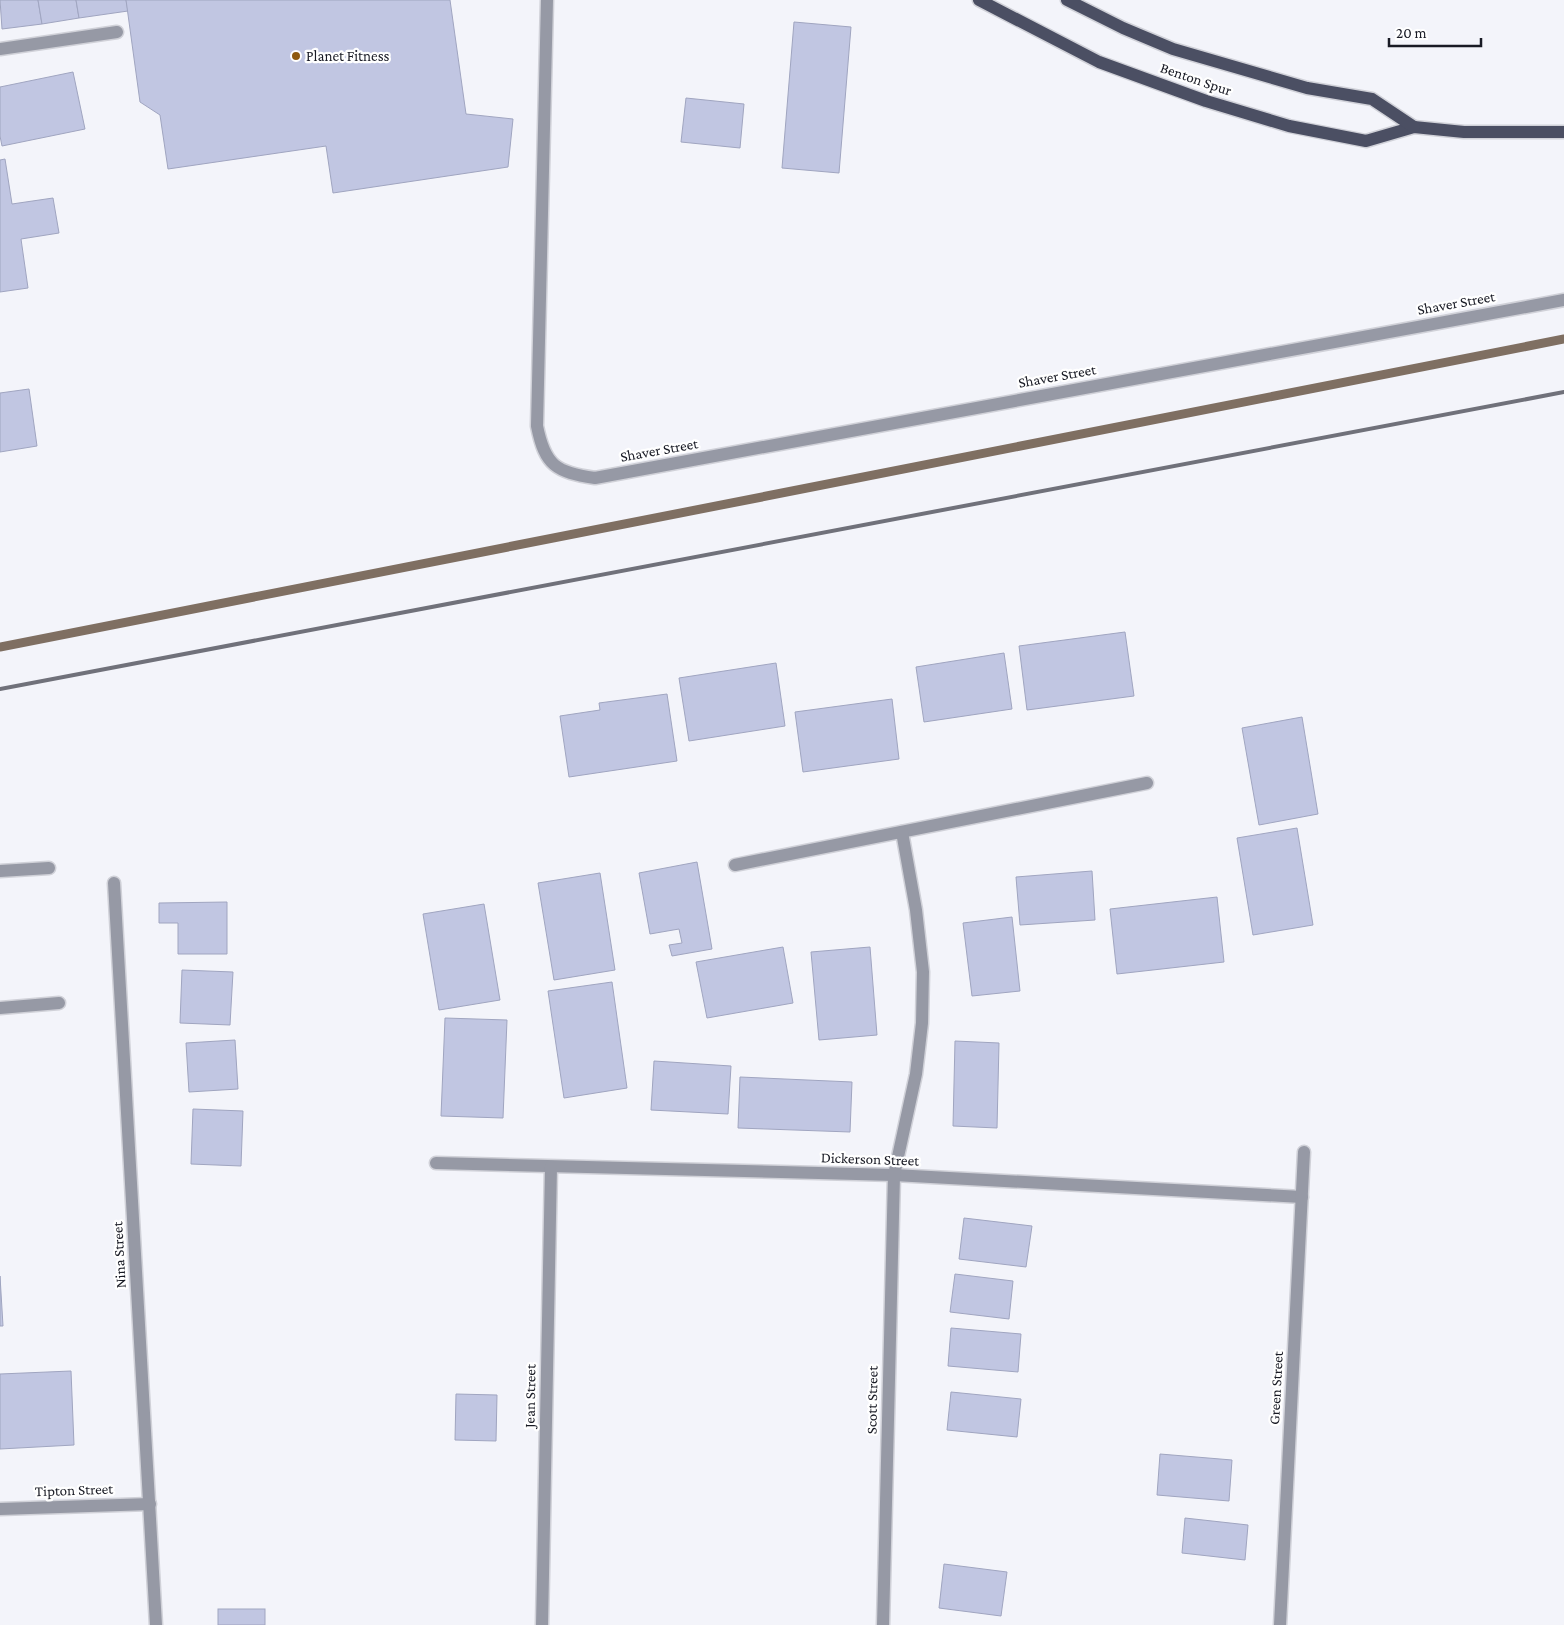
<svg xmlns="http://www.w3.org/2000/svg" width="1564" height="1625" font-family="'Crimson Pro',serif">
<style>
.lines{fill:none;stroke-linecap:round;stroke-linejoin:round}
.stream{stroke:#7f6f62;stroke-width:9}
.building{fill:#c1c6e2;stroke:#a0a5c0}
.minor-casing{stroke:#d0d1d8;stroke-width:15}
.major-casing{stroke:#d0d1d8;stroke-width:15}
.minor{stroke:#9699a5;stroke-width:12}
.major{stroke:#4b4f63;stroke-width:12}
.rail{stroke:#70717a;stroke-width:4}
.poi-dot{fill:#8f590e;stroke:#fff;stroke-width:2}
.labels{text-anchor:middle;stroke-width:4.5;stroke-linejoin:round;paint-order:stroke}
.poi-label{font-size:15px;fill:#181a24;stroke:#fff;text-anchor:start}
.street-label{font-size:15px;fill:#181a24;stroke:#fff}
</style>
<rect width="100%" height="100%" fill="#f3f4fa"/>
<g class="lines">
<!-- stream -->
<polyline class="stream" points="0,647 1564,339"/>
</g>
<!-- building -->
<g class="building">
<polygon points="0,0 38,0 42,24 2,29"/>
<polygon points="38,0 76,0 79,18 42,24"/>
<polygon points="76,0 126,0 128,11 79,18"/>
<polygon points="126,0 450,0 466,114 513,119 508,167 333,193 326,146 168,169 160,115 140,102"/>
<polygon points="794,22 851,27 839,173 782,168"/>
<polygon points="73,72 85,129 2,146 0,136 0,87"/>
<polygon points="686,98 744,104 740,148 681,142"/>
<polygon points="5,159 12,204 53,198 59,233 21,239 28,288 0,292 0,160"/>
<polygon points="29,389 37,446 0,452 0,393"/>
<polygon points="1125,632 1134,696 1027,710 1019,646"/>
<polygon points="1004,653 1012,709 924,722 916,667"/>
<polygon points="776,663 785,726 689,741 679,678"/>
<polygon points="667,694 677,761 569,777 560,716 600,710 599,703"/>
<polygon points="892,699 899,759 803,772 795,712"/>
<polygon points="1302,717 1318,814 1259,825 1242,728"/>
<polygon points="1297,828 1313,925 1253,935 1237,838"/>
<polygon points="697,862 712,949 672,956 669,945 682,943 679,929 650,934 639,873"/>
<polygon points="1092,871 1095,920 1020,925 1016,877"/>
<polygon points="600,873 615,970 554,980 538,883"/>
<polygon points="1217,897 1224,962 1117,974 1110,909"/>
<polygon points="227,902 227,954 178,954 178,923 159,923 159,903"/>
<polygon points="484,904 500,1000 439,1010 423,914"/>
<polygon points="1012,917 1020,991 972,996 963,923"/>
<polygon points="783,947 793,1003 707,1018 696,962"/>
<polygon points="870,947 877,1035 819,1040 811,952"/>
<polygon points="182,970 233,972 230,1025 180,1023"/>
<polygon points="612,982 627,1088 564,1098 548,991"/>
<polygon points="445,1018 507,1020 503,1118 441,1116"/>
<polygon points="235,1040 238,1089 189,1092 186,1043"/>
<polygon points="955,1041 999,1043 997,1128 953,1126"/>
<polygon points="654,1061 731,1066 728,1114 651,1110"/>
<polygon points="740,1077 852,1082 850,1132 738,1128"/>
<polygon points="193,1109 243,1111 241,1166 191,1164"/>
<polygon points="964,1218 1032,1226 1026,1267 959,1259"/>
<polygon points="955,1274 1013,1281 1009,1319 950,1312"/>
<polygon points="0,1276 3,1326 0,1326"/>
<polygon points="951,1328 1021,1334 1018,1372 948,1366"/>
<polygon points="71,1371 74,1445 0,1449 0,1374"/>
<polygon points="951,1392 1021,1399 1017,1437 947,1430"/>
<polygon points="456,1394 497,1395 496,1441 455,1440"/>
<polygon points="1160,1454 1232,1460 1229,1501 1157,1495"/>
<polygon points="1185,1518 1248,1525 1245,1560 1182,1553"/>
<polygon points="944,1564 1007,1572 1001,1616 939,1608"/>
<rect x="218" y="1609" width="47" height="16"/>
</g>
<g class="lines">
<!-- minor casing -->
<g class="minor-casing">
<g id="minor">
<path d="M547 0 537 426C545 466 556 472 595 478L1564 300"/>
<polyline points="0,49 117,32"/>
<polyline points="735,865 1147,783"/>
<polyline points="0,871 49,868"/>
<polyline points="114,883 156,1625"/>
<polyline points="0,1008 59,1003"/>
<polyline points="436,1163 894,1175 1302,1197"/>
<polyline points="0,1509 150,1504"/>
<polyline points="542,1625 551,1167"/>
<polyline points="883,1625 894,1175 916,1074 922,1023 923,972 916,910 902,832"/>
<polyline points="1280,1625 1304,1152"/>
</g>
</g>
<!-- major casing -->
<g class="major-casing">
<g id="major">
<polyline points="979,0 1099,62 1206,101 1289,126 1366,141 1414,127 1464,132 1564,132"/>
<polyline points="1067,0 1123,28 1173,49 1307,88 1372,99 1414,127"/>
</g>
</g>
<!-- minor -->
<use href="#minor" class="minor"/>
<!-- major -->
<use href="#major" class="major"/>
<!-- rail -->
<polyline class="rail" points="0,689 1564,392"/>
</g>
<!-- markers -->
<circle class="poi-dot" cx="296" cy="56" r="5"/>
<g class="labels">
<!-- poi labels -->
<g class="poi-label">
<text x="306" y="61">Planet Fitness</text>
</g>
<!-- street labels -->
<g class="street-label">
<text transform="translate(1196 79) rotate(19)" y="5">Benton Spur</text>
<text transform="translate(1456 303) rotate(-10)" y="5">Shaver Street</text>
<text transform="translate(1057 376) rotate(-10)" y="5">Shaver Street</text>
<text transform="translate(659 450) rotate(-10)" y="5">Shaver Street</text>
<text transform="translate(870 1159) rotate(2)" y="5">Dickerson Street</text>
<text transform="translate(119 1255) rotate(-93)" y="5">Nina Street</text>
<text transform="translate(1276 1388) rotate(-87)" y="5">Green Street</text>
<text transform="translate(530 1396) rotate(-89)" y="5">Jean Street</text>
<text transform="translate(872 1400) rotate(-89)" y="5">Scott Street</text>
<text transform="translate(74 1490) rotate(-2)" y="5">Tipton Street</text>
</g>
</g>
<!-- scale -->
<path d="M1389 38v8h92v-8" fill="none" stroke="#181a24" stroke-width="2.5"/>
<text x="1396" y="38" font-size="15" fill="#181a24" stroke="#ffffff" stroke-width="4" paint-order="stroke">20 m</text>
</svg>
